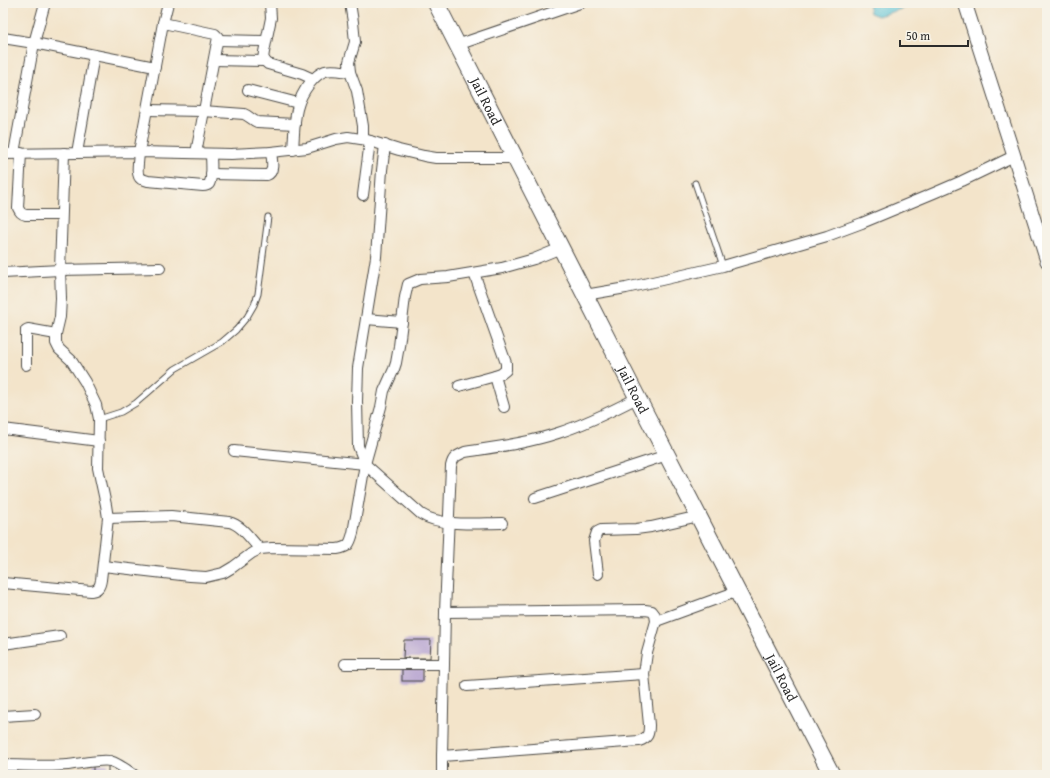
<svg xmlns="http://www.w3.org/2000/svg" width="1050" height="778" font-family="'Gentium Book Plus',serif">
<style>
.water{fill:#5bc4d7;stroke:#437881}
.building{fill:#b5a2d0}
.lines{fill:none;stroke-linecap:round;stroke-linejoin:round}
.service-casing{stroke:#494743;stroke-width:7}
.minor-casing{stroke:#494743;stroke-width:12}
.tertiary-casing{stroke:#494743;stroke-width:15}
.primary-casing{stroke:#494743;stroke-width:18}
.service{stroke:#fff;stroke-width:5}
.minor{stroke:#fff;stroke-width:10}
.tertiary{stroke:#fff;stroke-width:13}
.primary{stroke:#fff;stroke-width:16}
.labels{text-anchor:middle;stroke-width:3;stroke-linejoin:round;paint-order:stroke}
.street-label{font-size:14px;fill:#2b2b2b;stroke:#f7f3e8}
</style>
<rect width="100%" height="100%" fill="#f7f3e8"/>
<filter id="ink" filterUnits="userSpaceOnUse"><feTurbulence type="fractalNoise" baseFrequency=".025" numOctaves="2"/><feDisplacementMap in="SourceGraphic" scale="8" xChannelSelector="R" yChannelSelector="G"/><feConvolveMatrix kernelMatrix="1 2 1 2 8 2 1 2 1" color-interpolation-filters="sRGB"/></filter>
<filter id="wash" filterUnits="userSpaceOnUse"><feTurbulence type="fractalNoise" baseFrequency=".012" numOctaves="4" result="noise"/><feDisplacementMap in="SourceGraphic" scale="16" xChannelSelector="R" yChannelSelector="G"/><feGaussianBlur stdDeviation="0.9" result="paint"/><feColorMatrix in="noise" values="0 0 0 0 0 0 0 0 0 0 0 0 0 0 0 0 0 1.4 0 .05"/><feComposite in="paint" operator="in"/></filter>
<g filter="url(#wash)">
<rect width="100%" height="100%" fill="#f3e4ca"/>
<!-- water -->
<polygon class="water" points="868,3 911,3 908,7 878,16 870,13"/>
<g id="blocks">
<!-- building -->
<g class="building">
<polygon points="404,640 431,640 430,658 403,658"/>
<rect x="402" y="665" width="21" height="16"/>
<polygon points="93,763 108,764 108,775 93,775"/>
</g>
</g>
</g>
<g filter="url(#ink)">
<use href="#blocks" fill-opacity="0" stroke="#494743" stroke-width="1"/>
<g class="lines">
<!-- service casing -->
<g class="service-casing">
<g id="service">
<polyline points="695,183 723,266"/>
<polyline points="99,419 121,412 136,403 175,369 222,342 236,330 247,317 254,305 258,294 268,217"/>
</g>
</g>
<!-- minor casing -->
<g class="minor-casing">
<g id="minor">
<path d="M168 3 163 23 139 152C139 159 135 175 141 179 142 179 148 181 148 181L203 186C206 186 207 186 209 184 213 178 211 161 211 154"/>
<path d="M270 3 271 18 264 52C263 57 263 60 268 64L302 74 313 79"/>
<polyline points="350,3 353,22 355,42 349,62 350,72 357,91 363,126 363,139"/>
<polyline points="163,23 215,34 218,37 196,153"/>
<polyline points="3,38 34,43 155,67"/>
<polyline points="218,40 266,41"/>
<polyline points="457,45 580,3"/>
<polyline points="214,60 265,61"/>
<polyline points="248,90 298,103"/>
<path d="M147 110 203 111 244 114C249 116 252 120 257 122L295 124"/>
<path d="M385 145 382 170 376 257 358 368 357 401 358 446 365 464 421 514C441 527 478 523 502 523"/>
<path d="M293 150C295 124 293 104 310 83 314 78 319 73 325 71 332 69 342 71 350 72"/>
<polyline points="14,153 34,43 45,3"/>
<path d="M21 153 18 208C20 212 21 214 26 215H61"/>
<polyline points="77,153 139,152 231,154 271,152 307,148 336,139 348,137 367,140 399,150 424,156 436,158 515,158"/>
<polyline points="3,154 77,153 94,55"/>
<path d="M211 174 267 175C275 172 272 160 271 152"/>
<polyline points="363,195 370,141"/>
<polyline points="3,273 60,270 160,268"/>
<polyline points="585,295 626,288 723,266 827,236 862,223 934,193 962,181 1014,156"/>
<polyline points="366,319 402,322"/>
<polyline points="26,365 26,330 28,329 56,334"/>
<polyline points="495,376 504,407"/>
<polyline points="459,386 495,376 501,374 506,370 506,363 474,273"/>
<polyline points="3,429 99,441"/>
<polyline points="234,451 365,464"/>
<polyline points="535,498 667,455"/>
<path d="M108 518 171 516 229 522C242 525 251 540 260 549"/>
<path d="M103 566 190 576 206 577 223 573 233 567 252 553 260 549 272 548 337 549C349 547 350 544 353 533L365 464 381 407 384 391 394 369 396 363 399 346 405 297 408 284 420 279 448 277 502 268 534 259 561 248"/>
<polyline points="598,574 594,541 597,532 601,530 636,529 651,527 699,516"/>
<path d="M3 583 91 591C98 590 100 587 101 580L108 518 106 505 98 468 99 419 96 405 85 382 71 360 59 349 56 343V334L60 317 61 298 60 270 64 153"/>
<polyline points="656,621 738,591"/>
<polyline points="3,644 60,636"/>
<polyline points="345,664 444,664"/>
<polyline points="467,686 644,674"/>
<polyline points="3,716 35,714"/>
<path d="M442 756 639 741C648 738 649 734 649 725L644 674 647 653 656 621 655 615 652 611 645 610 445 612"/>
<path d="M3 765C24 765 46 767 68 765 78 764 101 759 110 761 118 763 127 770 134 775"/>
<path d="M442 775V756L444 664 445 612 451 466C453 457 456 456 465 452 496 447 528 443 558 433 586 424 612 411 637 398"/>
</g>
</g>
<!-- tertiary casing -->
<g class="tertiary-casing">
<polyline id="tertiary" points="965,3 1014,156 1047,261"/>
</g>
<!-- primary casing -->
<g class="primary-casing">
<g id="primary">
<path id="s1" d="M436 3 636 395 832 775"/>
</g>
</g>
<!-- service -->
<use href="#service" class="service"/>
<!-- minor -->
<use href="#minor" class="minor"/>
<!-- tertiary -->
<use href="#tertiary" class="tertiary"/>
<!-- primary -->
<use href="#primary" class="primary"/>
</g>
</g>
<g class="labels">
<!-- street labels -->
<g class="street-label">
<text dy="5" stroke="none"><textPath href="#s1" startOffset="110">Jail Road</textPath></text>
<text dy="5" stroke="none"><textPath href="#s1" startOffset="434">Jail Road</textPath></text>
<text dy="5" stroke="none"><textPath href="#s1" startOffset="758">Jail Road</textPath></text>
</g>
</g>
<!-- margin -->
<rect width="1050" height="778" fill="none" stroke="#f7f3e8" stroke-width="16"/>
<!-- scale -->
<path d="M900 40v6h68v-6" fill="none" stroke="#2b2b2b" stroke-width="2"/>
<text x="906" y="40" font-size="12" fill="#2b2b2b" stroke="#f7f3e8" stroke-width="3" paint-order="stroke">50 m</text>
</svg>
